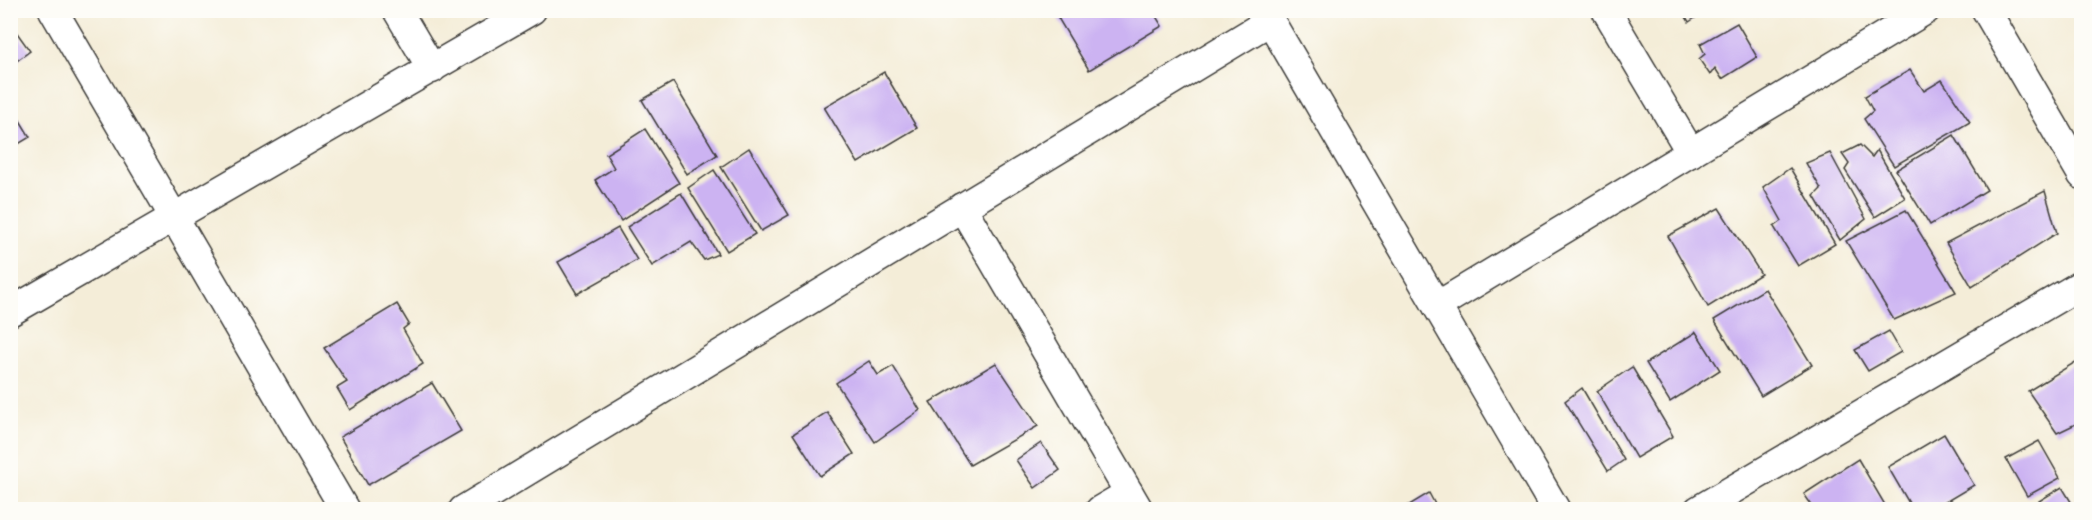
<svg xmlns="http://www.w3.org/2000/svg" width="2092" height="520" font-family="Delius,sans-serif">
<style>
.building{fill:#ccb3f2}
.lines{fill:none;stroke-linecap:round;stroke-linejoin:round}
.minor-casing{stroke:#3c3b38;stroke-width:31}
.minor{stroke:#fff;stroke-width:28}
</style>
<rect width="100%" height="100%" fill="#fdfcf7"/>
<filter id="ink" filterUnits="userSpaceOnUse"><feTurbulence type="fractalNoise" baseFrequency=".0167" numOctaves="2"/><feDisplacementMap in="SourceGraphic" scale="12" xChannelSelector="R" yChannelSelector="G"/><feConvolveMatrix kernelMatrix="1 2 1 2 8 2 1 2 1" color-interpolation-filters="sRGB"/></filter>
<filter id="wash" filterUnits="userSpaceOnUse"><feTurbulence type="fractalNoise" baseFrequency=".008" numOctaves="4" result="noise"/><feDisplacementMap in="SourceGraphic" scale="24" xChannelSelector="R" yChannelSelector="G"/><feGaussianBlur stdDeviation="1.35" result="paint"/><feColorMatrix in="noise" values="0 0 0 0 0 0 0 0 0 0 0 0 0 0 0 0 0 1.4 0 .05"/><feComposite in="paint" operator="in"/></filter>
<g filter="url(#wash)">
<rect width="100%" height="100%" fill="#f4edd8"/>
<g id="blocks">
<!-- building -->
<g class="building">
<polygon points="1070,10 1152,10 1162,26 1089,70 1058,18"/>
<polygon points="1682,10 1707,10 1689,22"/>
<polygon points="10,23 30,51 10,66"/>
<polygon points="1737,23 1757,57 1722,79 1715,68 1710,75 1699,59 1705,54 1700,44"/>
<polygon points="1910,70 1924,91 1942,80 1970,122 1894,166 1864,119 1873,111 1865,96"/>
<polygon points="884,72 917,128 858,163 824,107"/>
<polygon points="673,82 717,155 687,174 642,100"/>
<polygon points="10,104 30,137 10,149"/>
<polygon points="645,129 679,183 621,221 595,180 614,168 606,154"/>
<polygon points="1954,135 1987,190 1930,225 1896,170"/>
<polygon points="1860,145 1872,157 1877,150 1905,198 1875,217 1845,170 1849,164 1842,154"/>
<polygon points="749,148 789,215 761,231 721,167"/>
<polygon points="1830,153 1866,219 1840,240 1814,196 1821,189 1806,163"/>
<polygon points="1790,168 1835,244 1798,266 1774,227 1782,221 1763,187"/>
<polygon points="714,170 755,234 727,251 688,188"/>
<polygon points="2045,191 2057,233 1972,287 1946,243"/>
<polygon points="681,193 718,254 704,260 691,242 652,266 627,227"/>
<polygon points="1719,208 1761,274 1708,307 1668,236"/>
<polygon points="1906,210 1956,292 1894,320 1846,241"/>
<polygon points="618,228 637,260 577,294 558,262"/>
<polygon points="1765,289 1812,365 1761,396 1714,320"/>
<polygon points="397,304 409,324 403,329 423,364 350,410 337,388 347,382 324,348"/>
<polygon points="1889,331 1901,352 1868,371 1855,350"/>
<polygon points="1696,332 1720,370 1670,402 1646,363"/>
<polygon points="2082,358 2082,421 2057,433 2028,391"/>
<polygon points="869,361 878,375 893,366 920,410 875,442 836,383"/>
<polygon points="996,363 1038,426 970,465 930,402"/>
<polygon points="1632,367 1673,436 1636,458 1597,391"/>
<polygon points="432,383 461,431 368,485 340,437"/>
<polygon points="1582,388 1624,460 1608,471 1565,401"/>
<polygon points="827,412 854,454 820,476 793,434"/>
<polygon points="1944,434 1974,485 1932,510 1913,510 1888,467"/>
<polygon points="2039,441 2060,478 2027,496 2006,459"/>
<polygon points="1041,443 1060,470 1035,488 1016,460"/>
<polygon points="1858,459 1888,510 1815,510 1804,494"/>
<polygon points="2062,487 2076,510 2045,510 2039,501"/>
<polygon points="1429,493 1438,510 1401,510"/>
</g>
</g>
</g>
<g filter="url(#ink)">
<use href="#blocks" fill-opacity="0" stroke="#3c3b38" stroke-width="1.5"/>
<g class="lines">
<!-- minor casing -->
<g class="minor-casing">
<g id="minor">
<polyline points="53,10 345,510"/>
<polyline points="397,10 432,69"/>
<polyline points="1264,10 1556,510"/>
<polyline points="1606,10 1691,153"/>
<polyline points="1986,10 2082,175"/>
<polyline points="962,207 1139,510"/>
<polyline points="1437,306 1926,10"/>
<polyline points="10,312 532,10"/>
<polyline points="463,510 1270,21"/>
<polyline points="1100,510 1129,493"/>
<polyline points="1698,510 2082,284"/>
</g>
</g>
<!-- minor -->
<use href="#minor" class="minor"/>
</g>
</g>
<!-- margin -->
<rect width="2092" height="520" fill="none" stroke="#fdfcf7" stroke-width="36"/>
</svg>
